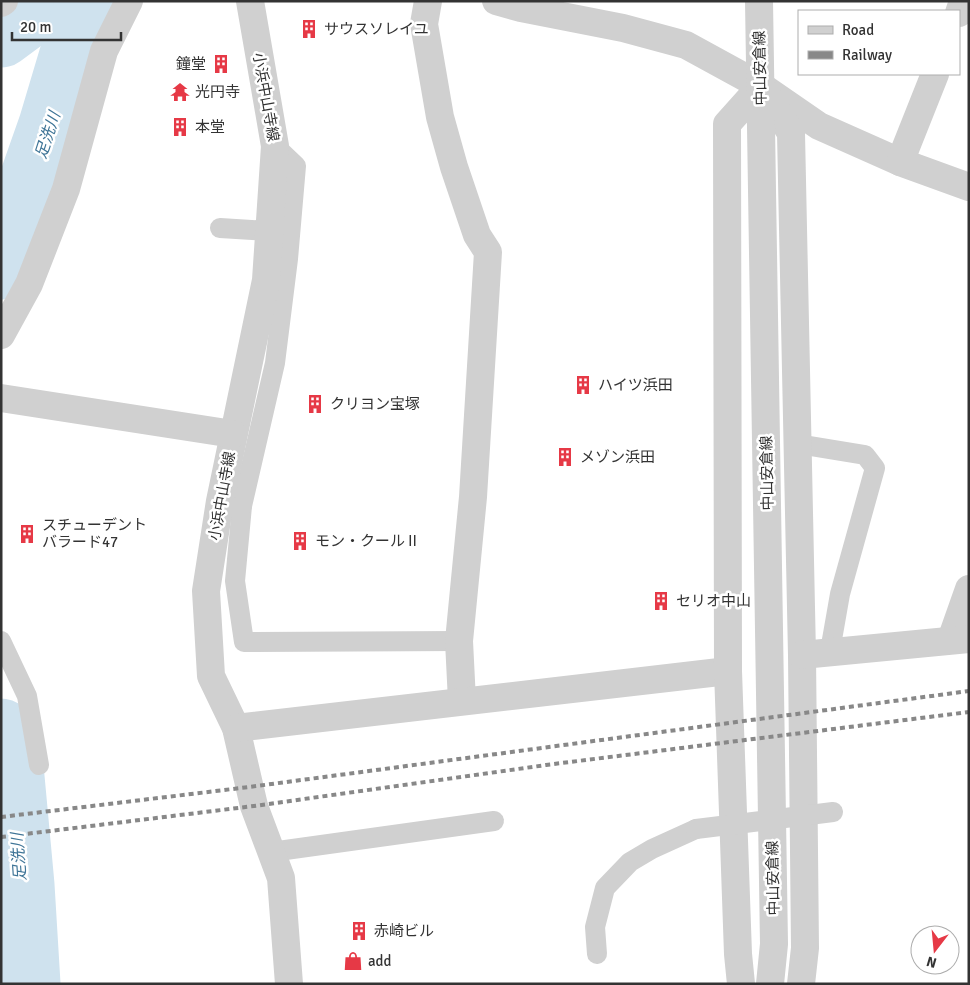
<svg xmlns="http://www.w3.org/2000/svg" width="970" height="985" font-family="Signika,'Noto Sans JP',sans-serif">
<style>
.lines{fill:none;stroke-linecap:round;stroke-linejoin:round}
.river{stroke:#cfe2ee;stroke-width:65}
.service{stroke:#d0d0d0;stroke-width:20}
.minor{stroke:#d0d0d0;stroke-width:28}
.tertiary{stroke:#d0d0d0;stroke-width:28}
.rail{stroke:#888;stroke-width:4;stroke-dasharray:5 4;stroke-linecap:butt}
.service-bridge{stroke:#d0d0d0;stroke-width:20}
.labels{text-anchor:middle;stroke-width:5;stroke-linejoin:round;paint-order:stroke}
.poi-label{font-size:15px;fill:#333;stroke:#fff;text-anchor:start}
.street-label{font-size:15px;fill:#333;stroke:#fff}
.water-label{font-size:16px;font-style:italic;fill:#3f7597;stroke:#fff}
</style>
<rect width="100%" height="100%" fill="#fff"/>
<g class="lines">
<!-- river -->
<g class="river">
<polyline points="1,35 47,1"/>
<polyline points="1,267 51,125 88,1"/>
<polyline points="1,731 12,777 22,885 28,984"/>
</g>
<!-- service -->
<g class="service">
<polyline points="220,228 269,231"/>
<polyline points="798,444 865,455 875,468 840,594 830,651"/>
<polyline points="229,503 242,506 235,581 244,642 459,641"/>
<polyline points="242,506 275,363 288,259 296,166 275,146"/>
<polyline points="1,641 27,696 39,765"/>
<polyline points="271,852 494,821"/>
<polyline points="597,954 595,927 605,888 630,862 652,849 696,829"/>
</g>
<!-- minor -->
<g class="minor">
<polyline points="250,1 275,146 266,280 220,501 206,591 211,676 236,728 254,806 281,878 289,984"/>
<polyline points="428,1 424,24 440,117 454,167 477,235 488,252 473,497 459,641 462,701"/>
<polyline points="496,1 521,8 623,28 686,45 761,86 819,126 900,162 969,187"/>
<polyline points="1,3 4,1"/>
<polyline points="959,13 963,1"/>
<polyline points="761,86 791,133 802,655 805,948 801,984"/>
<polyline points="900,162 935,74"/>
<polyline points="1,335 29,284 66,189 104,51 129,1"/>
<polyline points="1,398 233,434"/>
<polyline points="951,640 969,589"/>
<polyline points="802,655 969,639"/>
<polyline points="236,728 728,671"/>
<polyline points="741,984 738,954 728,671 727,124 761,86"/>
</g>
<!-- tertiary -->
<path class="tertiary" d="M759 1C764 316 771 630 774 944L770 984"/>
<!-- rail -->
<g class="rail">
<polyline points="1,817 249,787 969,691"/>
<polyline points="1,837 254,806 546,765 969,712"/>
</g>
<!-- service-bridge -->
<polyline class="service-bridge" points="696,829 833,812"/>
</g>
<!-- icons -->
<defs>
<g id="building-bare" transform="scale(1.5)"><path d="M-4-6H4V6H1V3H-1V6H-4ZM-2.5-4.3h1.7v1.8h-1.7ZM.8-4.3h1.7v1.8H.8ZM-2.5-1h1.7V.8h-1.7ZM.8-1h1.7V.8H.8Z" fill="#e63946" stroke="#fff" stroke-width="2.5" paint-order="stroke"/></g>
<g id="temple-bare" transform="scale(1.5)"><path d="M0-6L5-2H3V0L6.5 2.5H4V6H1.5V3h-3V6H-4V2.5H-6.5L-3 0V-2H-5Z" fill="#e63946" stroke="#fff" stroke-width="2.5" paint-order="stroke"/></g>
<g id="shop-bare" transform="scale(1.5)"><path d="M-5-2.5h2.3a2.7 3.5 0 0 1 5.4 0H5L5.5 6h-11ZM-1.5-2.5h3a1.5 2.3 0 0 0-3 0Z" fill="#e63946" stroke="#fff" stroke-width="2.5" paint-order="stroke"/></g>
</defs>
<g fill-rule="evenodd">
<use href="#building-bare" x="309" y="29"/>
<use href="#building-bare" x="221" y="64"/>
<use href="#temple-bare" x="180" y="92"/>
<use href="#building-bare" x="180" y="127"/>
<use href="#building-bare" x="583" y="385"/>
<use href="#building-bare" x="315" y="404"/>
<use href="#building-bare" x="565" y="457"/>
<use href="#building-bare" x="27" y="534"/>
<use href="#building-bare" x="300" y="541"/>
<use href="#building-bare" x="661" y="601"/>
<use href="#building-bare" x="359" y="931"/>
<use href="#shop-bare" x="353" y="961"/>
</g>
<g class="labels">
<!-- poi labels -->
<g class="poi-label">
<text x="324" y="34">サウスソレイユ</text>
<text x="206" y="69" text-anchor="end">鐘堂</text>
<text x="195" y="97">光円寺</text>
<text x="195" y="132">本堂</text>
<text x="598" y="390">ハイツ浜田</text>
<text x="330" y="409">クリヨン宝塚</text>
<text x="580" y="462">メゾン浜田</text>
<text x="42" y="530">スチューデント<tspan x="42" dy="17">バラード47</tspan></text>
<text x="315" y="546">モン・クールⅡ</text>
<text x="676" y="606">セリオ中山</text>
<text x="374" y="936">赤崎ビル</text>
<text x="368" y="966">add</text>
</g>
<!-- street labels -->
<g class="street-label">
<text transform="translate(760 68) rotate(-91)" y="5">中山安倉線</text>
<text transform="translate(266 97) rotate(80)" y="5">小浜中山寺線</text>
<text transform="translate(767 473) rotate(-91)" y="5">中山安倉線</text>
<text transform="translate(222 496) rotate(-80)" y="5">小浜中山寺線</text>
<text transform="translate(773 878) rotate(-91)" y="5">中山安倉線</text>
</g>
<!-- water labels -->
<g class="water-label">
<text transform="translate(47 135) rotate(-72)" y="6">足洗川</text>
<text transform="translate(18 857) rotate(-94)" y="6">足洗川</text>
</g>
</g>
<!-- border -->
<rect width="970" height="985" fill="none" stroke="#333333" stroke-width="5"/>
<!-- legend -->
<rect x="798" y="10" width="162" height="65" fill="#ffffff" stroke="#adadad"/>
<rect x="808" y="26" width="25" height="8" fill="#d0d0d0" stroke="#adadad"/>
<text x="842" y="35" font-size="15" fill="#333333">Road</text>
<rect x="808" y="51" width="25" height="8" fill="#888888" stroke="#adadad"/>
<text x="842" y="60" font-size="15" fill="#333333">Railway</text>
<!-- north arrow -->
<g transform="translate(935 950) rotate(196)"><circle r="24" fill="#ffffff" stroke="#adadad"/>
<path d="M0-4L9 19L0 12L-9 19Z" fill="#e63946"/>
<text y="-8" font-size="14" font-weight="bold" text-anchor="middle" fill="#333333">N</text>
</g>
<!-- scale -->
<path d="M12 32v8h109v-8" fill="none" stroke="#333333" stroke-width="2.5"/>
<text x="20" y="32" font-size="15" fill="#333333" stroke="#ffffff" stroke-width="4" paint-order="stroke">20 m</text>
</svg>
